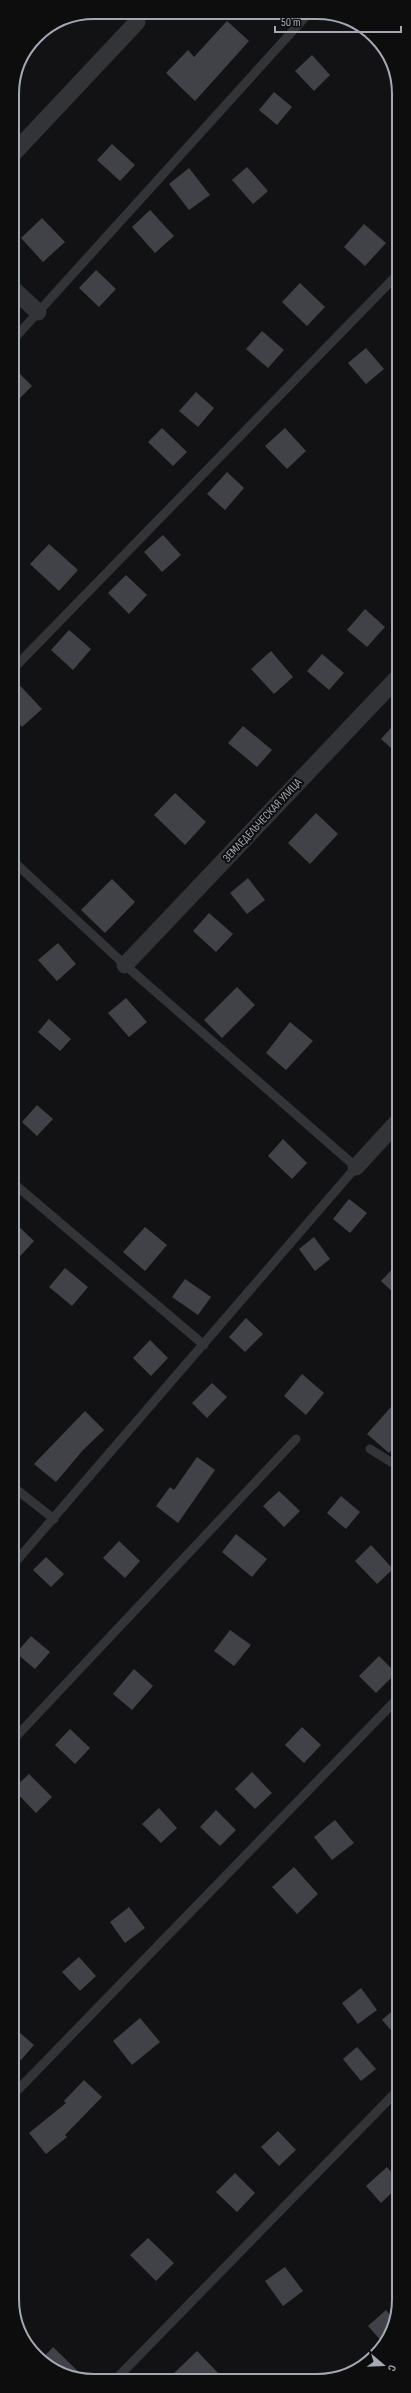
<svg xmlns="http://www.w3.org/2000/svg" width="411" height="2393" font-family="'Sofia Sans Condensed',sans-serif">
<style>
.building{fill:#414247}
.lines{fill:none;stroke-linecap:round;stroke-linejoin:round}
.service{stroke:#333438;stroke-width:9}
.minor{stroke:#333438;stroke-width:17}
.labels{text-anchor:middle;stroke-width:4;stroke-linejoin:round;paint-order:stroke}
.street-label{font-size:12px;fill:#a4a8b4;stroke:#0d0d0e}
.rim{fill:none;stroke:#a4a8b4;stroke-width:2}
</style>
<rect width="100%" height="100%" fill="#121214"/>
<!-- building -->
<g class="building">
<polygon points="227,21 249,41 195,101 166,73 188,50 194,57"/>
<polygon points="312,55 330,75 314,91 295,71"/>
<polygon points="274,92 292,107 277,125 259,110"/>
<polygon points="112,144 135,165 120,181 97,160"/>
<polygon points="247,167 268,191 253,204 232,180"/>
<polygon points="189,168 210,195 189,210 169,184"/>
<polygon points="150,210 174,236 155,253 132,227"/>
<polygon points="42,218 65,242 43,262 21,238"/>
<polygon points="364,224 386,243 365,266 344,247"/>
<polygon points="96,270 116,289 99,307 79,288"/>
<polygon points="300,283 325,307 307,326 282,302"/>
<polygon points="262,331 284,350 268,368 246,349"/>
<polygon points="366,348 384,369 366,384 348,363"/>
<polygon points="12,366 32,386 12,406"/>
<polygon points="196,392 214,408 198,427 179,411"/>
<polygon points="162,428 187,452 173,466 148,442"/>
<polygon points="285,428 306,451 287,469 265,446"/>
<polygon points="227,472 244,488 225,510 207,494"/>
<polygon points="163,535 181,555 162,572 144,552"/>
<polygon points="49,544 78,570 59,591 30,564"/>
<polygon points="126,575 147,595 129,614 108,593"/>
<polygon points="365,609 385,627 367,647 347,630"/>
<polygon points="69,630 91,649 73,670 51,650"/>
<polygon points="271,651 293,677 274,694 251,669"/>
<polygon points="322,654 344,673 329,690 307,671"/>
<polygon points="12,677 42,709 22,727 12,716"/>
<polygon points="399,719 399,755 381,739"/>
<polygon points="243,726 272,750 257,767 228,743"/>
<polygon points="175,793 206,822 185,845 154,815"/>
<polygon points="316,813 338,834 310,864 288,843"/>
<polygon points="248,878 265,900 247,914 230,893"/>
<polygon points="112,879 135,902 105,933 81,910"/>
<polygon points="209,913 233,934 216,952 193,931"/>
<polygon points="58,943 76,964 57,981 38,960"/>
<polygon points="237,987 255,1005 222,1038 204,1020"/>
<polygon points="126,998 147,1022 129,1037 108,1013"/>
<polygon points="49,1019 71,1039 60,1051 38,1032"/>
<polygon points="290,1022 313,1041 286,1070 266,1053"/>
<polygon points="37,1105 53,1119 37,1136 22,1122"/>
<polygon points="283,1139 307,1163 292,1179 268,1156"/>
<polygon points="349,1199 367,1213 350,1233 333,1219"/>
<polygon points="12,1220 34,1241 12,1265"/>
<polygon points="145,1227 167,1245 145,1271 123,1252"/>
<polygon points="314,1237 330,1259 315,1271 299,1249"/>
<polygon points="399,1262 399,1298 381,1281"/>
<polygon points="65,1268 88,1287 72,1306 49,1287"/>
<polygon points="185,1279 211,1297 198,1315 172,1297"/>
<polygon points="246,1318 263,1334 245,1352 229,1337"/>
<polygon points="150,1340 168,1358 151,1376 133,1358"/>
<polygon points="302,1374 324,1393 306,1415 284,1396"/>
<polygon points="212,1383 227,1397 207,1418 192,1403"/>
<polygon points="399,1398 399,1442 389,1453 367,1434"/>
<polygon points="85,1411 104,1430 83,1450 56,1482 34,1464"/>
<polygon points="197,1457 215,1470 178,1523 156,1506 170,1487 174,1490"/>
<polygon points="279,1491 300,1511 284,1527 263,1506"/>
<polygon points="341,1496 360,1512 346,1529 327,1513"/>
<polygon points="236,1534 267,1559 252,1577 222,1552"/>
<polygon points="119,1541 140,1561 125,1578 103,1558"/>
<polygon points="371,1545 393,1569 377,1584 355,1561"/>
<polygon points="46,1557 64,1574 51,1587 33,1570"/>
<polygon points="230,1630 251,1645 234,1666 214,1651"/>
<polygon points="31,1636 50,1652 35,1669 16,1653"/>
<polygon points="379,1656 396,1673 376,1693 359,1676"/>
<polygon points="134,1669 153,1686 132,1710 113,1694"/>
<polygon points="302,1727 321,1745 304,1763 285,1745"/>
<polygon points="70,1729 90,1748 75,1764 55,1745"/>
<polygon points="252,1772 272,1793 255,1809 235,1789"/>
<polygon points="29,1774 52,1797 36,1813 13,1789"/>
<polygon points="159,1808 177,1828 161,1843 142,1824"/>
<polygon points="216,1810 236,1830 220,1846 200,1827"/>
<polygon points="335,1820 354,1843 332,1860 314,1837"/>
<polygon points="294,1867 318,1894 297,1914 272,1887"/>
<polygon points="129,1907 145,1928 125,1943 110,1922"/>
<polygon points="79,1957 96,1976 80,1991 62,1972"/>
<polygon points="361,1988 377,2010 358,2024 342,2003"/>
<polygon points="399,2005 399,2039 382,2020"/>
<polygon points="140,2018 160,2042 132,2065 113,2041"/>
<polygon points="12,2026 34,2045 21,2060 12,2052"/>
<polygon points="357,2047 376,2069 361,2081 343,2059"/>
<polygon points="84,2080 102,2097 65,2135 67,2137 46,2154 29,2133 66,2103 64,2101"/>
<polygon points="278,2131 296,2150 279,2166 261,2147"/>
<polygon points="387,2167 399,2181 399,2186 381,2203 366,2186"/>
<polygon points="235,2173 255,2193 237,2212 216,2192"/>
<polygon points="148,2238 174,2263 156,2281 130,2255"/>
<polygon points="285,2267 303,2291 283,2306 265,2281"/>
<polygon points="386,2310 395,2321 393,2331 384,2344 368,2326"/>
<polygon points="53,2347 85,2378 73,2378 42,2359"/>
<polygon points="197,2351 218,2373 212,2380 168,2379"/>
</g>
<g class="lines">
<!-- service -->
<g class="service">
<polyline points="12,341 308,14"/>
<polyline points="12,670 399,273"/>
<polyline points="12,860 125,965 356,1167 12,1566"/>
<polyline points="12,1182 204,1345"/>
<polyline points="370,1449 399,1467"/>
<polyline points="12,1486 54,1519"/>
<polyline points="12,1741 296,1439"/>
<polyline points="12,2096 399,1697"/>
<polyline points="116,2379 399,2089"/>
</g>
<!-- minor -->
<g class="minor">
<polyline points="12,155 137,22"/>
<polyline points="12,288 38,312"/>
<polyline points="125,965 399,676"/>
<polyline points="356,1167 399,1120"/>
</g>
</g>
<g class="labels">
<!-- street labels -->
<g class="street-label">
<text transform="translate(262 820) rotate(-47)" y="4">ЗЕМЛЕДЕЛЬЧЕСКАЯ УЛИЦА</text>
</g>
</g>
<!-- crop -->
<path d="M0 0H411V2393H0ZM94 19H317A75 75 0 0 1 392 94V2299A75 75 0 0 1 317 2374H94A75 75 0 0 1 19 2299V94A75 75 0 0 1 94 19Z" fill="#0d0d0e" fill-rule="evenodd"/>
<path class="rim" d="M94 19H317A75 75 0 0 1 392 94V2299A75 75 0 0 1 317 2374H94A75 75 0 0 1 19 2299V94A75 75 0 0 1 94 19Z"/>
<!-- north arrow -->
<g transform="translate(383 2365) rotate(109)" stroke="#0d0d0e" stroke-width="3" paint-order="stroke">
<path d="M0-3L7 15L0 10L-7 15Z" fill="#a4a8b4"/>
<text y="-6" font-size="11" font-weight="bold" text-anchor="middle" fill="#a4a8b4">С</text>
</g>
<!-- scale -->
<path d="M275 26v6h126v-6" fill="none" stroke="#a4a8b4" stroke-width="2"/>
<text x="281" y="26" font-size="12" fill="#a4a8b4" stroke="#0d0d0e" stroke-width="3" paint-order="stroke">50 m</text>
</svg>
